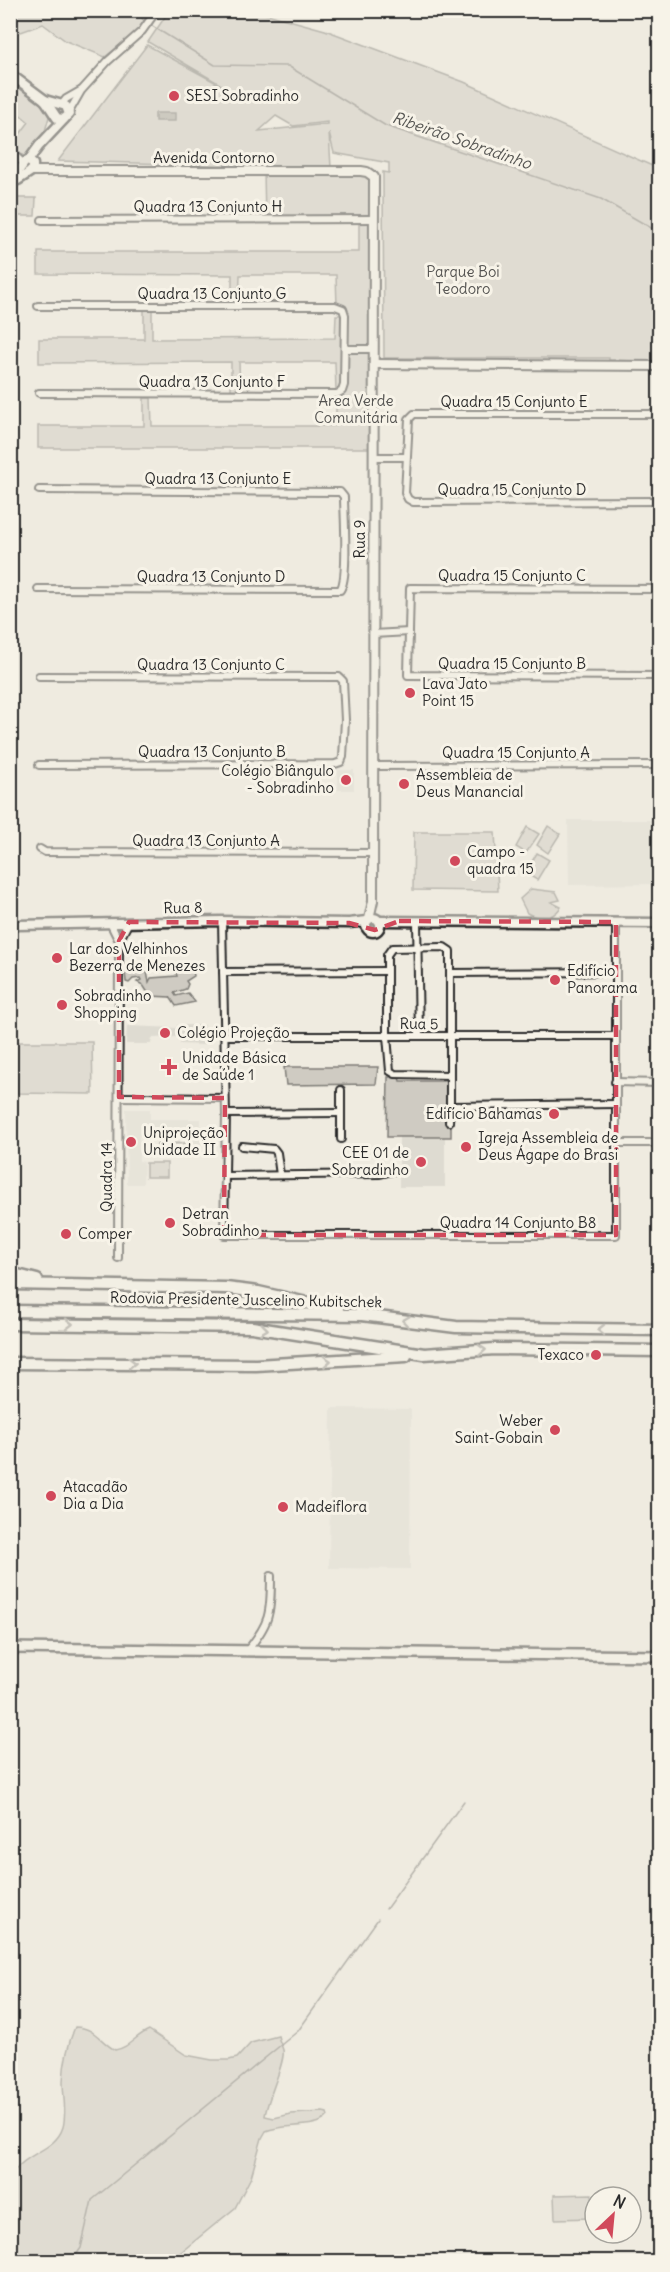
<svg xmlns="http://www.w3.org/2000/svg" width="670" height="2272" font-family="Delius,sans-serif">
<style>
.built{fill:#dedbd1}
.green{fill:#cfcbc2;stroke:#7d7b76;stroke-width:1.5;fill-rule:evenodd}
.water{fill:#a4a29a;stroke:#74726e;stroke-width:1.5}
.lines{fill:none;stroke-linecap:round;stroke-linejoin:round}
.stream{stroke:#74726e;stroke-width:1.5}
.minor-casing{stroke:#2b2b2b;stroke-width:10}
.tertiary-casing{stroke:#2b2b2b;stroke-width:12}
.secondary-casing{stroke:#2b2b2b;stroke-width:13}
.primary-casing{stroke:#2b2b2b;stroke-width:14}
.trunk-casing{stroke:#2b2b2b;stroke-width:15}
.minor{stroke:#f7f3e8;stroke-width:6}
.tertiary{stroke:#f7f3e8;stroke-width:8}
.secondary{stroke:#f7f3e8;stroke-width:8}
.primary{stroke:#f7f3e8;stroke-width:9}
.trunk{stroke:#f7f3e8;stroke-width:10}
.oneway{stroke:#918f8a}
.marked{fill:none;stroke:#d1495b;stroke-width:4.5;stroke-dasharray:12 8;stroke-linejoin:round}
.poi-dot{fill:#d1495b;stroke:#f7f3e8;stroke-width:2}
.labels{text-anchor:middle;stroke-width:6;stroke-linejoin:round;paint-order:stroke}
.poi-label{font-size:15px;fill:#2b2b2b;stroke:#f7f3e8;text-anchor:start}
.street-label{font-size:15px;fill:#2b2b2b;stroke:#f7f3e8}
.park-label{font-size:15px;fill:#545351;stroke:#f7f3e8}
.water-label{font-size:16px;font-style:italic;fill:#555552;stroke:#f7f3e8}
</style>
<rect width="100%" height="100%" fill="#efebe0"/>
<filter id="ink" filterUnits="userSpaceOnUse"><feTurbulence type="fractalNoise" baseFrequency=".0167" numOctaves="2"/><feDisplacementMap in="SourceGraphic" scale="12" xChannelSelector="R" yChannelSelector="G"/><feConvolveMatrix kernelMatrix="1 2 1 2 8 2 1 2 1" color-interpolation-filters="sRGB"/></filter>
<g filter="url(#ink)">
<!-- built -->
<g class="built">
<rect x="338" y="770" width="16" height="20"/>
<polygon points="568,820 659,820 659,884 569,885"/>
<polygon points="177,1025 205,1025 205,1045 180,1044 181,1039 177,1037 152,1038 151,1044 126,1044 127,1026 177,1028"/>
<polygon points="126,1109 150,1109 150,1119 201,1119 201,1152 189,1152 188,1135 139,1136 139,1161 144,1162 143,1184 127,1184"/>
<rect x="399" y="1137" width="46" height="50"/>
<polygon points="331,1408 411,1409 410,1569 329,1568"/>
</g>
<!-- green -->
<g class="green">
<polygon points="10,11 11,10 152,11 136,32 105,57 66,41 43,24 21,32 11,29"/>
<path d="M169 11H256L325 30 464 82 659 169V362L609 360V358H384L383 172 389 173V163L334 153 329 133 331 168 58 161 147 45 235 93 148 42ZM276 116 293 126 327 122V124L259 131Z"/>
<polygon points="10,80 42,104 49,117 45,131 25,157 11,146 29,122 11,107"/>
<polygon points="264,171 371,174 373,448 38,448 38,426 144,426 144,398 151,398 152,426 336,426 336,394 341,391 336,391 335,362 239,362 240,390 231,391 231,362 39,363 39,339 144,339 144,310 152,310 152,339 335,338 336,315 344,315 337,306 336,275 240,275 239,306 232,306 232,275 38,274 38,252 359,252 359,219 265,219"/>
<polygon points="11,198 36,198 35,216 11,216"/>
<polygon points="548,826 560,834 548,853 537,845"/>
<polygon points="527,827 539,834 526,853 516,847"/>
<polygon points="414,832 495,832 498,891 413,890"/>
<polygon points="537,853 549,860 537,880 525,873"/>
<path d="M531 889 556 892 560 900 551 902 561 907C552 920 540 920 527 913L520 899Z"/>
<polygon points="192,966 194,976 186,981 188,984 186,989 174,993 176,996 188,993 195,1002 176,1006 170,997 150,996 143,985 137,982 141,980 140,978 133,979 129,983 126,982 125,972 129,968 142,967 147,972 149,982 151,978 177,976 175,970 180,967"/>
<polygon points="16,1042 92,1042 93,1094 17,1093"/>
<polygon points="284,1067 378,1067 376,1084 286,1085"/>
<polygon points="388,1077 399,1077 400,1081 445,1081 447,1077 451,1082 451,1137 387,1137"/>
<polygon points="185,1143 185,1157 157,1157 157,1144"/>
<rect x="146" y="1163" width="21" height="14"/>
<path d="M75 2027C95 2027 100 2042 115 2050 129 2048 136 2035 149 2030L186 2055 212 2060H229L237 2058 251 2043 278 2036C279 2041 282 2046 283 2050 286 2061 267 2099 265 2116L274 2118 291 2114 323 2112 327 2113 328 2116C317 2130 284 2123 266 2131L262 2138 251 2177 235 2208 170 2261H11C10 2243 6 2182 15 2170 28 2152 56 2150 63 2127 67 2113 63 2096 63 2081 64 2062 68 2044 75 2027Z"/>
<polygon points="592,2194 593,2218 555,2219 554,2195"/>
</g>
<!-- water -->
<rect class="water" x="155" y="113" width="20" height="8"/>
<g class="lines">
<!-- stream -->
<g class="stream">
<polyline points="135,10 145,22"/>
<polyline points="149,24 215,65 288,66 386,126 601,199 660,233"/>
<polyline points="386,1909 464,1801"/>
<polyline points="71,2262 81,2248 92,2200 298,2031 378,1919"/>
</g>
<!-- minor casing -->
<g class="minor-casing">
<g id="minor">
<polyline points="62,104 66,99 80,91"/>
<polyline points="69,112 81,91 108,61 142,31 157,10"/>
<polyline points="10,151 24,164"/>
<polyline points="42,220 374,219"/>
<polyline points="38,306 335,306 343,309 345,315 344,385 342,391 337,394 39,393"/>
<polyline points="345,349 374,349"/>
<polyline points="660,414 414,414 409,419 405,493 408,499 413,502 660,501"/>
<polyline points="373,457 406,457"/>
<path d="M38 589 340 590C349 579 344 514 344 497L340 492 39 490"/>
<polyline points="660,589 410,588 408,675 660,676"/>
<polyline points="373,634 409,632"/>
<polyline points="39,676 339,677 343,681 345,720 343,757 341,762 335,764 39,765"/>
<polyline points="373,766 660,765"/>
<polyline points="40,849 45,852 373,853"/>
<polyline points="222,921 226,1114 224,1235 616,1235 616,922"/>
<polyline points="417,921 419,1036"/>
<polyline points="110,923 119,941"/>
<polyline points="119,941 129,922"/>
<polyline points="223,972 387,971"/>
<polyline points="450,973 615,972"/>
<polyline points="225,1036 616,1036"/>
<polyline points="615,1082 660,1083"/>
<polyline points="341,1090 341,1139"/>
<polyline points="119,1097 225,1098"/>
<polyline points="450,1106 615,1104"/>
<polyline points="226,1114 341,1113"/>
<polyline points="449,1122 450,1106 450,951 444,947 392,948 387,955 387,1036 390,1071 395,1074 450,1075"/>
<polyline points="616,1143 660,1143"/>
<polyline points="242,1146 274,1149 277,1153 280,1175"/>
<polyline points="225,1176 380,1174 393,1171"/>
<polyline points="118,1258 119,941"/>
<path d="M246 1652C270 1623 271 1614 271 1576"/>
</g>
</g>
<!-- tertiary casing -->
<g class="tertiary-casing">
<g id="tertiary">
<polyline points="31,171 361,171 367,172 374,177 373,901 369,919"/>
<polyline points="374,364 660,366"/>
</g>
</g>
<!-- secondary casing -->
<g class="secondary-casing">
<g id="secondary">
<polyline points="10,74 45,100 57,118 64,119"/>
<polyline points="18,180 33,170 33,164 28,161"/>
<polyline points="10,183 25,162 28,161 39,146 69,114 66,106 45,100"/>
<circle cx="373" cy="925" r="7"/>
<polyline points="379,921 660,923"/>
<polyline points="10,928 17,925 222,921 349,923 367,921"/>
</g>
</g>
<!-- primary casing -->
<g class="primary-casing">
<polyline id="primary" points="10,1648 660,1656"/>
</g>
<!-- trunk casing -->
<g class="trunk-casing">
<g id="trunk">
<polyline points="10,1273 37,1280"/>
<polyline points="10,1284 226,1288 258,1292 338,1310"/>
<polyline points="10,1311 362,1315 456,1327 660,1330"/>
<polyline points="10,1324 252,1327 424,1354 495,1349 660,1351"/>
<polyline points="10,1363 256,1365 406,1356"/>
</g>
</g>
<!-- minor -->
<use href="#minor" class="minor"/>
<!-- tertiary -->
<use href="#tertiary" class="tertiary"/>
<!-- secondary -->
<use href="#secondary" class="secondary"/>
<!-- primary -->
<use href="#primary" class="primary"/>
<!-- trunk -->
<use href="#trunk" class="trunk"/>
</g>
<!-- one-way arrows -->
<defs><path id="oneway-chevron" d="M-2-3.5L2.5 0L-2 3.5" fill="none" stroke-width="1.6" stroke-linecap="round" stroke-linejoin="round" transform="scale(1.5)"/></defs>
<g class="oneway">
<use href="#oneway-chevron" transform="translate(406 1321) rotate(-172)"/>
<use href="#oneway-chevron" transform="translate(69 1324)"/>
<use href="#oneway-chevron" transform="translate(264 1329) rotate(7)"/>
<use href="#oneway-chevron" transform="translate(601 1330) rotate(-179)"/>
<use href="#oneway-chevron" transform="translate(482 1350) rotate(-3)"/>
<use href="#oneway-chevron" transform="translate(327 1361) rotate(-4)"/>
<use href="#oneway-chevron" transform="translate(132 1363)"/>
</g>
</g>
<!-- marked area -->
<path d="M0 0H670V2272H0ZM399 921 616 922V1235H224L225 1098 119 1097V941L129 922 349 923 375 930Z" fill="#efebe0" fill-opacity=".55" fill-rule="evenodd"/>
<path class="marked" d="M399 921 616 922V1235H224L225 1098 119 1097V941L129 922 349 923 375 930Z"/>
<!-- markers -->
<g class="poi-dot">
<circle cx="174" cy="96" r="6"/>
<circle cx="410" cy="693" r="6"/>
<circle cx="346" cy="780" r="6"/>
<circle cx="404" cy="784" r="6"/>
<circle cx="455" cy="861" r="6"/>
<circle cx="57" cy="958" r="6"/>
<circle cx="555" cy="980" r="6"/>
<circle cx="62" cy="1005" r="6"/>
<circle cx="165" cy="1033" r="6"/>
<path d="M166 1058h6v6h6v6h-6v6h-6v-6h-6v-6h6z"/>
<circle cx="554" cy="1114" r="6"/>
<circle cx="131" cy="1142" r="6"/>
<circle cx="466" cy="1147" r="6"/>
<circle cx="421" cy="1162" r="6"/>
<circle cx="170" cy="1223" r="6"/>
<circle cx="66" cy="1234" r="6"/>
<circle cx="596" cy="1355" r="6"/>
<circle cx="555" cy="1430" r="6"/>
<circle cx="51" cy="1496" r="6"/>
<circle cx="283" cy="1507" r="6"/>
</g>
<g class="labels">
<!-- poi labels -->
<g class="poi-label">
<text x="186" y="101">SESI Sobradinho</text>
<text x="422" y="689">Lava Jato<tspan x="422" dy="17">Point 15</tspan></text>
<text x="334" y="776" text-anchor="end">Colégio Biângulo<tspan x="334" dy="17">- Sobradinho</tspan></text>
<text x="416" y="780">Assembleia de<tspan x="416" dy="17">Deus Manancial</tspan></text>
<text x="467" y="857">Campo -<tspan x="467" dy="17">quadra 15</tspan></text>
<text x="69" y="954">Lar dos Velhinhos<tspan x="69" dy="17">Bezerra de Menezes</tspan></text>
<text x="567" y="976">Edifício<tspan x="567" dy="17">Panorama</tspan></text>
<text x="74" y="1001">Sobradinho<tspan x="74" dy="17">Shopping</tspan></text>
<text x="177" y="1038">Colégio Projeção</text>
<text x="182" y="1063">Unidade Básica<tspan x="182" dy="17">de Saúde 1</tspan></text>
<text x="542" y="1119" text-anchor="end">Edifício Bahamas</text>
<text x="143" y="1138">Uniprojeção<tspan x="143" dy="17">Unidade II</tspan></text>
<text x="478" y="1143">Igreja Assembleia de<tspan x="478" dy="17">Deus Ágape do Brasi</tspan></text>
<text x="409" y="1158" text-anchor="end">CEE 01 de<tspan x="409" dy="17">Sobradinho</tspan></text>
<text x="182" y="1219">Detran<tspan x="182" dy="17">Sobradinho</tspan></text>
<text x="78" y="1239">Comper</text>
<text x="584" y="1360" text-anchor="end">Texaco</text>
<text x="543" y="1426" text-anchor="end">Weber<tspan x="543" dy="17">Saint-Gobain</tspan></text>
<text x="63" y="1492">Atacadão<tspan x="63" dy="17">Dia a Dia</tspan></text>
<text x="295" y="1512">Madeiflora</text>
</g>
<!-- street labels -->
<g class="street-label">
<text x="214" y="163">Avenida Contorno</text>
<text x="208" y="212">Quadra 13 Conjunto H</text>
<text x="212" y="299">Quadra 13 Conjunto G</text>
<text x="212" y="387">Quadra 13 Conjunto F</text>
<text x="514" y="407">Quadra 15 Conjunto E</text>
<text x="218" y="484">Quadra 13 Conjunto E</text>
<text x="512" y="495">Quadra 15 Conjunto D</text>
<text transform="translate(360 539) rotate(-90)" y="5">Rua 9</text>
<text x="512" y="581">Quadra 15 Conjunto C</text>
<text x="211" y="582">Quadra 13 Conjunto D</text>
<text x="512" y="669">Quadra 15 Conjunto B</text>
<text x="211" y="670">Quadra 13 Conjunto C</text>
<text x="212" y="757">Quadra 13 Conjunto B</text>
<text x="516" y="758">Quadra 15 Conjunto A</text>
<text x="206" y="846">Quadra 13 Conjunto A</text>
<text transform="translate(183 908) rotate(-1)" y="5">Rua 8</text>
<text transform="translate(419 1024) rotate(1)" y="5">Rua 5</text>
<text transform="translate(107 1177) rotate(-90)" y="5">Quadra 14</text>
<text x="518" y="1228">Quadra 14 Conjunto B8</text>
<text transform="translate(246 1300) rotate(1)" y="5">Rodovia Presidente Juscelino Kubitschek</text>
</g>
<!-- park labels -->
<g class="park-label">
<text x="463" y="277">Parque Boi<tspan x="463" dy="17">Teodoro</tspan></text>
<text x="356" y="406">Area Verde<tspan x="356" dy="17">Comunitária</tspan></text>
</g>
<!-- water labels -->
<g class="water-label">
<text transform="translate(462 140) rotate(19)" y="6">Ribeirão Sobradinho</text>
</g>
</g>
<!-- margin -->
<rect width="670" height="2272" fill="none" stroke="#f7f3e8" stroke-width="36"/>
<rect x="18" y="18" width="634" height="2236" fill="none" stroke="#2b2b2b" stroke-width="2" filter="url(#ink)"/>
<!-- north arrow -->
<g transform="translate(613 2215) rotate(26)"><circle r="28" fill="#f7f3e8" stroke="#a5a39c" stroke-width="1.5"/>
<path d="M0-4.5L10 22L0 15L-10 22Z" fill="#d1495b"/>
<text y="-9" font-size="16" font-weight="bold" text-anchor="middle" fill="#2b2b2b">N</text>
</g>
</svg>
